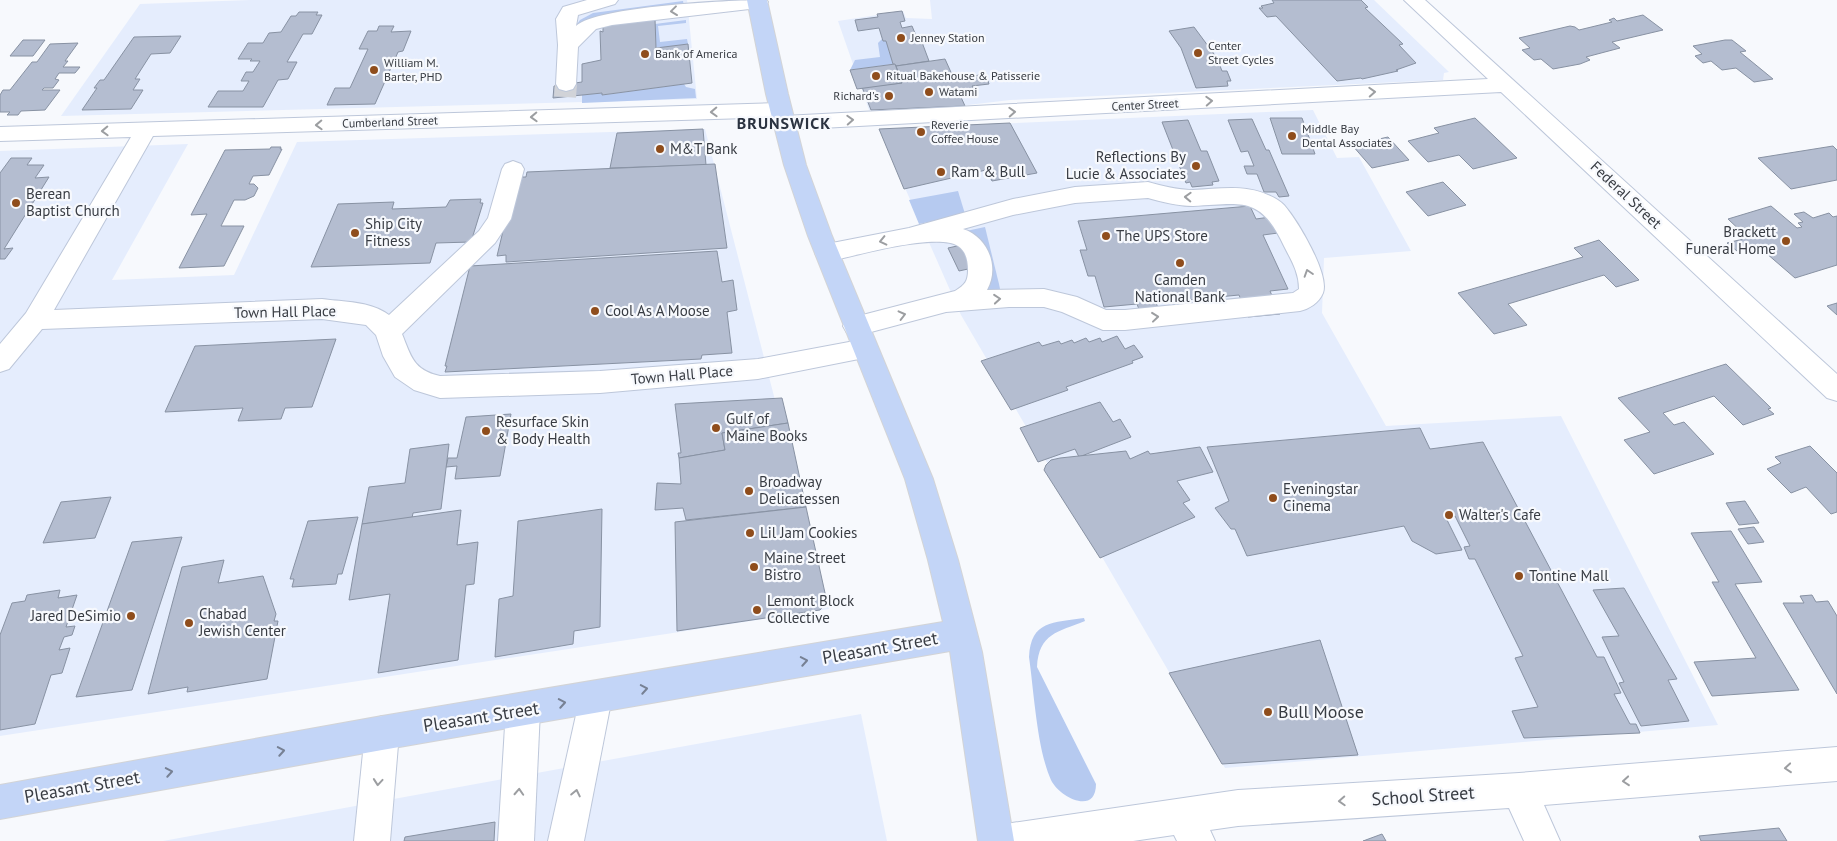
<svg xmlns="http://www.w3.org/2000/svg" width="1837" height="841" font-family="'PT Sans',sans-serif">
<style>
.built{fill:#e5edfd}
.green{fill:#b6caf0}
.building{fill:#b4bdd0;stroke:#8892a3}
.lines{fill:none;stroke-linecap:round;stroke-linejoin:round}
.minor-tunnel{stroke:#d1d3d8;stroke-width:22;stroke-dasharray:22 11;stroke-linecap:butt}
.minor-casing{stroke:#bdc7da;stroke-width:2}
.major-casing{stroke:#d3d4d6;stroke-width:2}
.minor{fill:#fff;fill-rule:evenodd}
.major{fill:#c3d5f7;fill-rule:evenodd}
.oneway{stroke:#9c9ea1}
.oneway2{stroke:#778194}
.poi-dot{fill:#8f4d1c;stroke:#f7f9fd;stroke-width:2}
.labels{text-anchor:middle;stroke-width:4.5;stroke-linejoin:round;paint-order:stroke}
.far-poi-label{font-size:12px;fill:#383c43;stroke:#f7f9fd;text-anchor:start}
.far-street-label{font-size:12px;fill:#383c43;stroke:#f7f9fd}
.poi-label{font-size:15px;fill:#383c43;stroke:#f7f9fd;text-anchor:start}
.street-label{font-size:15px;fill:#383c43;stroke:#f7f9fd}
.far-district-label{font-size:16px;font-weight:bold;letter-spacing:1px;fill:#2a3240;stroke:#f7f9fd}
.near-street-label{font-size:18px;fill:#383c43;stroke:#f7f9fd}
.near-poi-label{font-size:18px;fill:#383c43;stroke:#f7f9fd;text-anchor:start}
</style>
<rect width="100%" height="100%" fill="#f7f9fd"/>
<!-- built -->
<g class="built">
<polygon points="250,0 687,0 697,99 61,116 140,4"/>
<polygon points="930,0 1374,0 1449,72 1444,73 1443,80 1010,100 968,105 869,110 838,21 903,11 906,18 932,19"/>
<polygon points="1313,110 1337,158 1359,157 1411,251 1324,258 1322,313 1386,426 1561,416 1718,725 1225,768 961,315 879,129"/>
<polygon points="705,129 829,609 0,736 0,151 188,144 112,280 234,275 297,142"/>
<polygon points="861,714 887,841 163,841"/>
</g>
<!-- green -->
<g class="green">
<polygon points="683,1 684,6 583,25 577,24 580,20 593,13"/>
<polygon points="686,20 686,23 658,26 660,42 687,39 688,44 656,48 655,24"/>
<polygon points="882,39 883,41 886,41 893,64 850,70 855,60 880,57 878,43"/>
<polygon points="684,84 686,87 695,89 696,98 582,103 582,95 602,93 603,95"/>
<polygon points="958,191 965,214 919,224 909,200"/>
<polygon points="985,227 999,284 1000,289 996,292 987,292 966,231"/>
<path d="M1084 618 1085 621C1058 632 1039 633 1037 667L1096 784C1096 816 1059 797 1051 780 1037 749 1034 692 1029 657 1031 620 1053 623 1084 618Z"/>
</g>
<!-- building -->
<g class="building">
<polygon points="1272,0 1361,0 1368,7 1365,8 1403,44 1399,45 1416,63 1396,70 1398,71 1362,79 1361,78 1337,81 1276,16 1267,17 1259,8 1263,8 1261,6 1274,3"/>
<polygon points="902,11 905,21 900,22 902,28 912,26 917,38 920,37 929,61 896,66 893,64 886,41 883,41 879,28 858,31 855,20 878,17 877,14"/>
<polygon points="299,12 318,12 316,15 322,15 312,34 303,34 287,62 297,62 288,79 278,80 263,107 208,107 218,91 243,91 249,81 241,81 246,72 253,72 260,61 250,61 252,59 238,59 248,43 263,43 269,33 281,32 291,16 296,16"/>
<polygon points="1643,15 1663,30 1612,42 1620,48 1586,57 1590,60 1580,64 1553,69 1541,59 1534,60 1522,50 1530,48 1519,38 1570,26 1575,27 1579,30 1612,22 1609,20 1614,18 1617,21"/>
<polygon points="655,19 656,48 688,44 692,83 602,95 602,93 553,98 554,86 582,82 582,64 601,60 600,31 603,32 603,24"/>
<polygon points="379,26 394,26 391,32 411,31 403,51 398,52 375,104 327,105 335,88 350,88 368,49 359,49 368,31 377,31"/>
<polygon points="1194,27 1217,58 1222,71 1227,71 1231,81 1227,81 1228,86 1196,88 1181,48 1169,31"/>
<polygon points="181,36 170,53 151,54 135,79 140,79 133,90 143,90 131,109 82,110 97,88 94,88 100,80 104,80 134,37"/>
<polygon points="23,40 45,40 33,56 10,56"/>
<polygon points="1725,40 1732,40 1746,51 1740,52 1773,79 1754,82 1736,68 1722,70 1711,61 1703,63 1695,56 1702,54 1693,46"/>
<polygon points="78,43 65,61 68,61 63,67 80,67 75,73 59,73 55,79 59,80 53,88 44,88 42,90 60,90 45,110 21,111 18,115 7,115 10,112 0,112 0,95 3,90 10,90 32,62 37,62 50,44"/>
<polygon points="945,59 954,79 986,74 989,84 972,86 976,92 960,95 965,106 871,110 862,87 902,83 896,66"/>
<polygon points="895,64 902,83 857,89 850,70"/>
<polygon points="1270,118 1302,118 1315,154 1282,154"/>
<polygon points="1475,118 1517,158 1473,169 1459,155 1428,162 1408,141 1439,133 1434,128"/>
<polygon points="1252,119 1266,150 1269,150 1289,196 1279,197 1276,192 1264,192 1257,174 1247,174 1244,166 1254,166 1248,151 1241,152 1228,120"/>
<polygon points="1188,120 1201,151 1207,151 1219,181 1212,182 1213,185 1192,187 1190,182 1186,183 1162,122"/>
<polygon points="1010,123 1037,173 992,181 986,170 904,189 879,129"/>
<polygon points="703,129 706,165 610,168 617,133"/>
<polygon points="1388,137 1409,160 1372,168 1352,145"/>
<polygon points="1833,146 1837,150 1837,180 1791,189 1758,158"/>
<polygon points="271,147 281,147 280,149 282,149 269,175 253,176 249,184 254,184 258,188 254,196 245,200 234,200 221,226 244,226 224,266 179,268 207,214 191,215 225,150 270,149"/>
<polygon points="11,158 32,158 27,165 44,165 35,178 49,177 4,249 13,248 5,259 0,259 0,173"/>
<polygon points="715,164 727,248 506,262 506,255 497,256 516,177 526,177 527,172"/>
<polygon points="1443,182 1466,205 1428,216 1406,192"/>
<polygon points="481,199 480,203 483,203 471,242 436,243 430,263 311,267 338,204 394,202 392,209 446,207 450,200"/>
<polygon points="1250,206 1256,219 1270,217 1278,233 1263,235 1288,289 1270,291 1280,314 1248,317 1239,295 1156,303 1159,310 1140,312 1137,304 1104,307 1095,276 1088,276 1080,250 1087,250 1078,221"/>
<polygon points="1771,206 1797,228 1802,227 1798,223 1803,222 1794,214 1804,212 1813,218 1829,213 1833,217 1837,216 1837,265 1795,278 1759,247 1737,251 1727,243 1743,239 1740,237 1746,236 1728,219"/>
<polygon points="1599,240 1639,280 1616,287 1604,275 1508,304 1527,325 1494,334 1458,293 1583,257 1574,248"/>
<polygon points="966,244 977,267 959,271 948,248"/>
<polygon points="717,251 722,282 733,280 737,310 727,312 732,353 702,355 701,359 445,372 447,366 445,366 470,266"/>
<polygon points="1837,303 1837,315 1827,306"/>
<polygon points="1117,336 1125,349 1134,345 1143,357 1132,361 1133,363 1066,387 1068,390 1011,410 981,361 1039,342 1042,346 1059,341 1061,344 1072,340 1074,343 1086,338 1089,342 1100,338 1102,342"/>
<polygon points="336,339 312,407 285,408 281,419 238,421 243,408 165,412 195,346"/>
<polygon points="1726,364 1771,408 1768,409 1774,414 1743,425 1714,396 1663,413 1674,425 1684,422 1714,454 1654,474 1624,440 1650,432 1618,398"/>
<polygon points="782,398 788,423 722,433 725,450 679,458 678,453 681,453 675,404"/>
<polygon points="1100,402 1113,422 1120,419 1131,437 1079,457 1075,449 1038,462 1020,428"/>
<polygon points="511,414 500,476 455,479 457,466 446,467 448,458 457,458 466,417"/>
<polygon points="788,423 806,507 686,520 683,508 655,510 657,483 681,484 679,458 725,450 722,433"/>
<polygon points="1420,428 1430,449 1483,442 1597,657 1604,657 1621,693 1614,694 1630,724 1636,724 1640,733 1524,738 1512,711 1538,707 1515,658 1523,656 1475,559 1469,559 1464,547 1470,546 1455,516 1446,518 1462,550 1436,554 1412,541 1404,526 1247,556 1235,529 1231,529 1215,508 1229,501 1207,447"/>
<polygon points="449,444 441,509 413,513 412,518 362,524 369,487 405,483 410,449"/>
<polygon points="1810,446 1837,473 1837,512 1831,514 1806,487 1791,493 1767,469 1781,463 1775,457"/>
<polygon points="1200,447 1213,472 1177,481 1190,500 1183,503 1195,517 1100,558 1044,470 1046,465 1051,460 1060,458 1126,451 1130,459 1148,451 1150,454"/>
<polygon points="111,497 95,538 43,543 61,502"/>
<polygon points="1745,501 1759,523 1739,525 1726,503"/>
<polygon points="806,507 827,602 820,610 677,631 675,522"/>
<polygon points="602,509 600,627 574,631 573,644 495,657 499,599 513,596 518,521"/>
<polygon points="461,510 457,545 478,542 474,584 466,585 458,660 378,673 390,594 349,600 362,524"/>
<polygon points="358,517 342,574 338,574 336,584 292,587 294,579 290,579 308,521"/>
<polygon points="1754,527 1764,542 1748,544 1738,529"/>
<polygon points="1731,531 1762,582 1735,584 1799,690 1712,696 1694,662 1756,658 1712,582 1719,582 1691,533"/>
<polygon points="182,537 132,690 76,697 132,542"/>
<polygon points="224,560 218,583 263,576 276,614 274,621 278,621 267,679 187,692 188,687 148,694 182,567"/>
<polygon points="1624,588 1677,679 1668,680 1689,721 1641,726 1619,683 1624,682 1602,637 1619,636 1593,590"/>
<polygon points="60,590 58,598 77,595 66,627 75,626 72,635 64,637 59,650 70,648 62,673 51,675 35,724 0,730 0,635 12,603 25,601 27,595"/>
<polygon points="1812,595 1816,602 1828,601 1837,616 1837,694 1783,603 1804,603 1800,596"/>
<polygon points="1320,640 1358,755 1222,764 1169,673"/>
<polygon points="495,822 494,841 404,841 405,837"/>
<polygon points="1779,828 1787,841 1701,841 1699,836"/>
<polygon points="1382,834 1386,841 1363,841"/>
</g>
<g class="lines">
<!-- minor-tunnel -->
<polyline class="minor-tunnel" points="565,97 566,84"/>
<!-- minor casing -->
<g class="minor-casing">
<g id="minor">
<path d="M587 0H618L615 4 578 15 576 26C598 6 733 0 766 0L768 2 765 6 758 8 612 25 596 29 578 47 576 84 573 89 566 91 559 89 556 84 558 45 556 19 563 7Z"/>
<polygon points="1404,0 1425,0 1837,374 1837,401 1827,398 1501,92 784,130 776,128 773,123 776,118 784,116 1488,79"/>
<path d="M780 103 788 105 791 110 788 115 780 117 153 136 54 310 322 299C344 302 370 301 389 315L479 231 488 218 502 169 505 164 513 161 521 164 524 169 511 219 495 243 402 334C411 356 413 370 440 376L600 371 758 359 865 339 874 342 878 349 874 356 758 379 600 393 440 398 414 390 395 377 383 356 376 335 366 325 322 319 42 329 9 369 0 372V344L26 313 131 137 0 141V127Z"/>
<path d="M1148 182C1163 186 1177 190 1193 190 1218 189 1244 184 1268 195 1273 197 1280 201 1284 205 1297 220 1330 274 1323 293 1319 303 1309 309 1300 311L1125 330H1103L1062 312 1044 307H1009L946 312 856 336 847 333 843 326 847 319 955 291C965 285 968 281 968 270 968 261 966 251 958 246 937 232 854 256 827 262L818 259 815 253 818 247 827 244 909 228 1013 199 1075 187ZM1148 198C1163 202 1177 206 1193 206 1242 204 1260 195 1284 246 1291 260 1299 272 1299 289L1293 293 1125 310H1106L1077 297 1044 289 987 290C1000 267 988 237 963 229L1013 215 1075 203Z"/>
<polygon points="596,681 608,686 612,697 584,841 548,841 580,697 584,686"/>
<polygon points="523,694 535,698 540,710 534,841 498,841 506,710 511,698"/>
<polygon points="382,716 394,721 399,733 390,841 354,841 365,733 370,721"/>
<polygon points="1837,747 1837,781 1544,805 1560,841 1524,841 1509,808 1238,826 1210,830 1215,841 1177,841 1174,835 1133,841 994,841 999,828 1012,823 1238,790 1519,773"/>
</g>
</g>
<!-- major casing -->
<g class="major-casing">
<polygon id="major" points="747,0 767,0 788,94 806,165 832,236 933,479 958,560 982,652 1014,841 978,841 950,651 382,750 0,819 0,785 382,716 943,622 928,560 905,479 808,236 784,165 766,94"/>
</g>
<!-- minor -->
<use href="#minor" class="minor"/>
<!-- major -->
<use href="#major" class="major"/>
</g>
<!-- one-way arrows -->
<defs><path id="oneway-chevron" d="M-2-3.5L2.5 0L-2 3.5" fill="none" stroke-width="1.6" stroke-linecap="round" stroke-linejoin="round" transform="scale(1.25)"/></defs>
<g class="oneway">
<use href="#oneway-chevron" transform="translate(674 11) rotate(173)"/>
<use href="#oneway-chevron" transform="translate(1372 92) rotate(-3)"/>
<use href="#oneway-chevron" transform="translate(1209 101) rotate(-3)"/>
<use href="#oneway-chevron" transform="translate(714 112) rotate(178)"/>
<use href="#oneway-chevron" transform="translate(1012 112) rotate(-3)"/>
<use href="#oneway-chevron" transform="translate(534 117) rotate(178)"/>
<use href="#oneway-chevron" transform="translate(850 120) rotate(-3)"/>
<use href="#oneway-chevron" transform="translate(319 125) rotate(178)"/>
<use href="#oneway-chevron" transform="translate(105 131) rotate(178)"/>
<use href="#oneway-chevron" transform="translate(1188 197) rotate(-178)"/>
<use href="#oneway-chevron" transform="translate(883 241) rotate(167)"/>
<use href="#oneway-chevron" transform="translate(1308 273) rotate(-108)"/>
<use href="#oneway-chevron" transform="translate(997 299) rotate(-5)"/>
<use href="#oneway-chevron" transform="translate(902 315) rotate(-14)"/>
<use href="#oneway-chevron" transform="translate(1155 317) rotate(-6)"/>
<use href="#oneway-chevron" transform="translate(1788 768) rotate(175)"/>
<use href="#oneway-chevron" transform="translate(1626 781) rotate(175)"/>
<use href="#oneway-chevron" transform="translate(378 782) rotate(95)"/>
<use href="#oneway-chevron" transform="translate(519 792) rotate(-87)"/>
<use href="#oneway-chevron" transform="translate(576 793) rotate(-78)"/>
<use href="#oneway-chevron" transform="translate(1342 801) rotate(177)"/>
</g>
<g class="oneway2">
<use href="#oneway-chevron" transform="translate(804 661) rotate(-10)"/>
<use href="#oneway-chevron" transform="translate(644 689) rotate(-10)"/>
<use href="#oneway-chevron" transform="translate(562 703) rotate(-10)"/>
<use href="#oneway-chevron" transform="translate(281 751) rotate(-10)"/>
<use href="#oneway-chevron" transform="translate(169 772) rotate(-10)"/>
</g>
<!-- markers -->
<g class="poi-dot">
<circle cx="901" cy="38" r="5"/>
<circle cx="1198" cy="53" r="5"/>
<circle cx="645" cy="54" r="5"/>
<circle cx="374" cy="70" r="5"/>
<circle cx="876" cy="76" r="5"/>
<circle cx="929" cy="92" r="5"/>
<circle cx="889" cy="96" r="5"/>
<circle cx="921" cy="132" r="5"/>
<circle cx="1292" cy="136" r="5"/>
<circle cx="660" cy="149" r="5"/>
<circle cx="1196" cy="166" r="5"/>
<circle cx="941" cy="172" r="5"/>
<circle cx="16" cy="203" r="5"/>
<circle cx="355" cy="233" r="5"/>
<circle cx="1106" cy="236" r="5"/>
<circle cx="1786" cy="241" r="5"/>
<circle cx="1180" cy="263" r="5"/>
<circle cx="595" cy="311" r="5"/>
<circle cx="716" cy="428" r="5"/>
<circle cx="486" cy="431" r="5"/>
<circle cx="749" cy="491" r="5"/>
<circle cx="1273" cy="498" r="5"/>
<circle cx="1449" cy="515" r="5"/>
<circle cx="750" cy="533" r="5"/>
<circle cx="754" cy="567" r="5"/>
<circle cx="1519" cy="576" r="5"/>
<circle cx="757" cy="610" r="5"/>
<circle cx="131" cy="616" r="5"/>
<circle cx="189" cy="623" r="5"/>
<circle cx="1268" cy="712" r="5"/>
</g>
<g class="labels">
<!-- far-poi labels -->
<g class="far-poi-label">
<text x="911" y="42">Jenney Station</text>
<text x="1208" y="50">Center<tspan x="1208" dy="14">Street Cycles</tspan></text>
<text x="655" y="58">Bank of America</text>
<text x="384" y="67">William M.<tspan x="384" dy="14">Barter, PHD</tspan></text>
<text x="886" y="80">Ritual Bakehouse &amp; Patisserie</text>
<text x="939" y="96">Watami</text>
<text x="879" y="100" text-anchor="end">Richard's</text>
<text x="931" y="129">Reverie<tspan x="931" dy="14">Coffee House</tspan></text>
<text x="1302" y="133">Middle Bay<tspan x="1302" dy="14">Dental Associates</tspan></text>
</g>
<!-- far-street labels -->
<g class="far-street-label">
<text transform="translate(1145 105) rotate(-3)" y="4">Center Street</text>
<text transform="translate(390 122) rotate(-2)" y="4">Cumberland Street</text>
</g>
<!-- poi labels -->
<g class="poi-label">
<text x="670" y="154">M&amp;T Bank</text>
<text x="1186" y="162" text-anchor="end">Reflections By<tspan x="1186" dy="17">Lucie &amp; Associates</tspan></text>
<text x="951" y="177">Ram &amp; Bull</text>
<text x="26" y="199">Berean<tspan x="26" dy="17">Baptist Church</tspan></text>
<text x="365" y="229">Ship City<tspan x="365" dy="17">Fitness</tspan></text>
<text x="1776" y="237" text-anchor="end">Brackett<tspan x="1776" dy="17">Funeral Home</tspan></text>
<text x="1116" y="241">The UPS Store</text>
<text x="1180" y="285" text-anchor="middle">Camden<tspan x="1180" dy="17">National Bank</tspan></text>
<text x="605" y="316">Cool As A Moose</text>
<text x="726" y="424">Gulf of<tspan x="726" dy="17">Maine Books</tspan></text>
<text x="496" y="427">Resurface Skin<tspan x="496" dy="17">&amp; Body Health</tspan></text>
<text x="759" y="487">Broadway<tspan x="759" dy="17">Delicatessen</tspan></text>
<text x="1283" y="494">Eveningstar<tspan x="1283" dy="17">Cinema</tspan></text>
<text x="1459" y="520">Walter's Cafe</text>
<text x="760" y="538">Lil Jam Cookies</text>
<text x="764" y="563">Maine Street<tspan x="764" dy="17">Bistro</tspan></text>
<text x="1529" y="581">Tontine Mall</text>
<text x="767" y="606">Lemont Block<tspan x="767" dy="17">Collective</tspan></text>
<text x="199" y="619">Chabad<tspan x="199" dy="17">Jewish Center</tspan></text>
<text x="121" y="621" text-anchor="end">Jared DeSimio</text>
</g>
<!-- street labels -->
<g class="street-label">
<text transform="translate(1626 195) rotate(43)" y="5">Federal Street</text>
<text transform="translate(285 312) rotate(-1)" y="5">Town Hall Place</text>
<text transform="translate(682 375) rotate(-5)" y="5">Town Hall Place</text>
</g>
<!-- far-district labels -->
<g class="far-district-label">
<text x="784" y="129">BRUNSWICK</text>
</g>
<!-- near-street labels -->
<g class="near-street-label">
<text transform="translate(880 648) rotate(-10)" y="6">Pleasant Street</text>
<text transform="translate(481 717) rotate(-9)" y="6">Pleasant Street</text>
<text transform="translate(82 787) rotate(-10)" y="6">Pleasant Street</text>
<text transform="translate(1423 796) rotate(-4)" y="6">School Street</text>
</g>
<!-- near-poi labels -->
<g class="near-poi-label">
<text x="1278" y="718">Bull Moose</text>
</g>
</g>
</svg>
